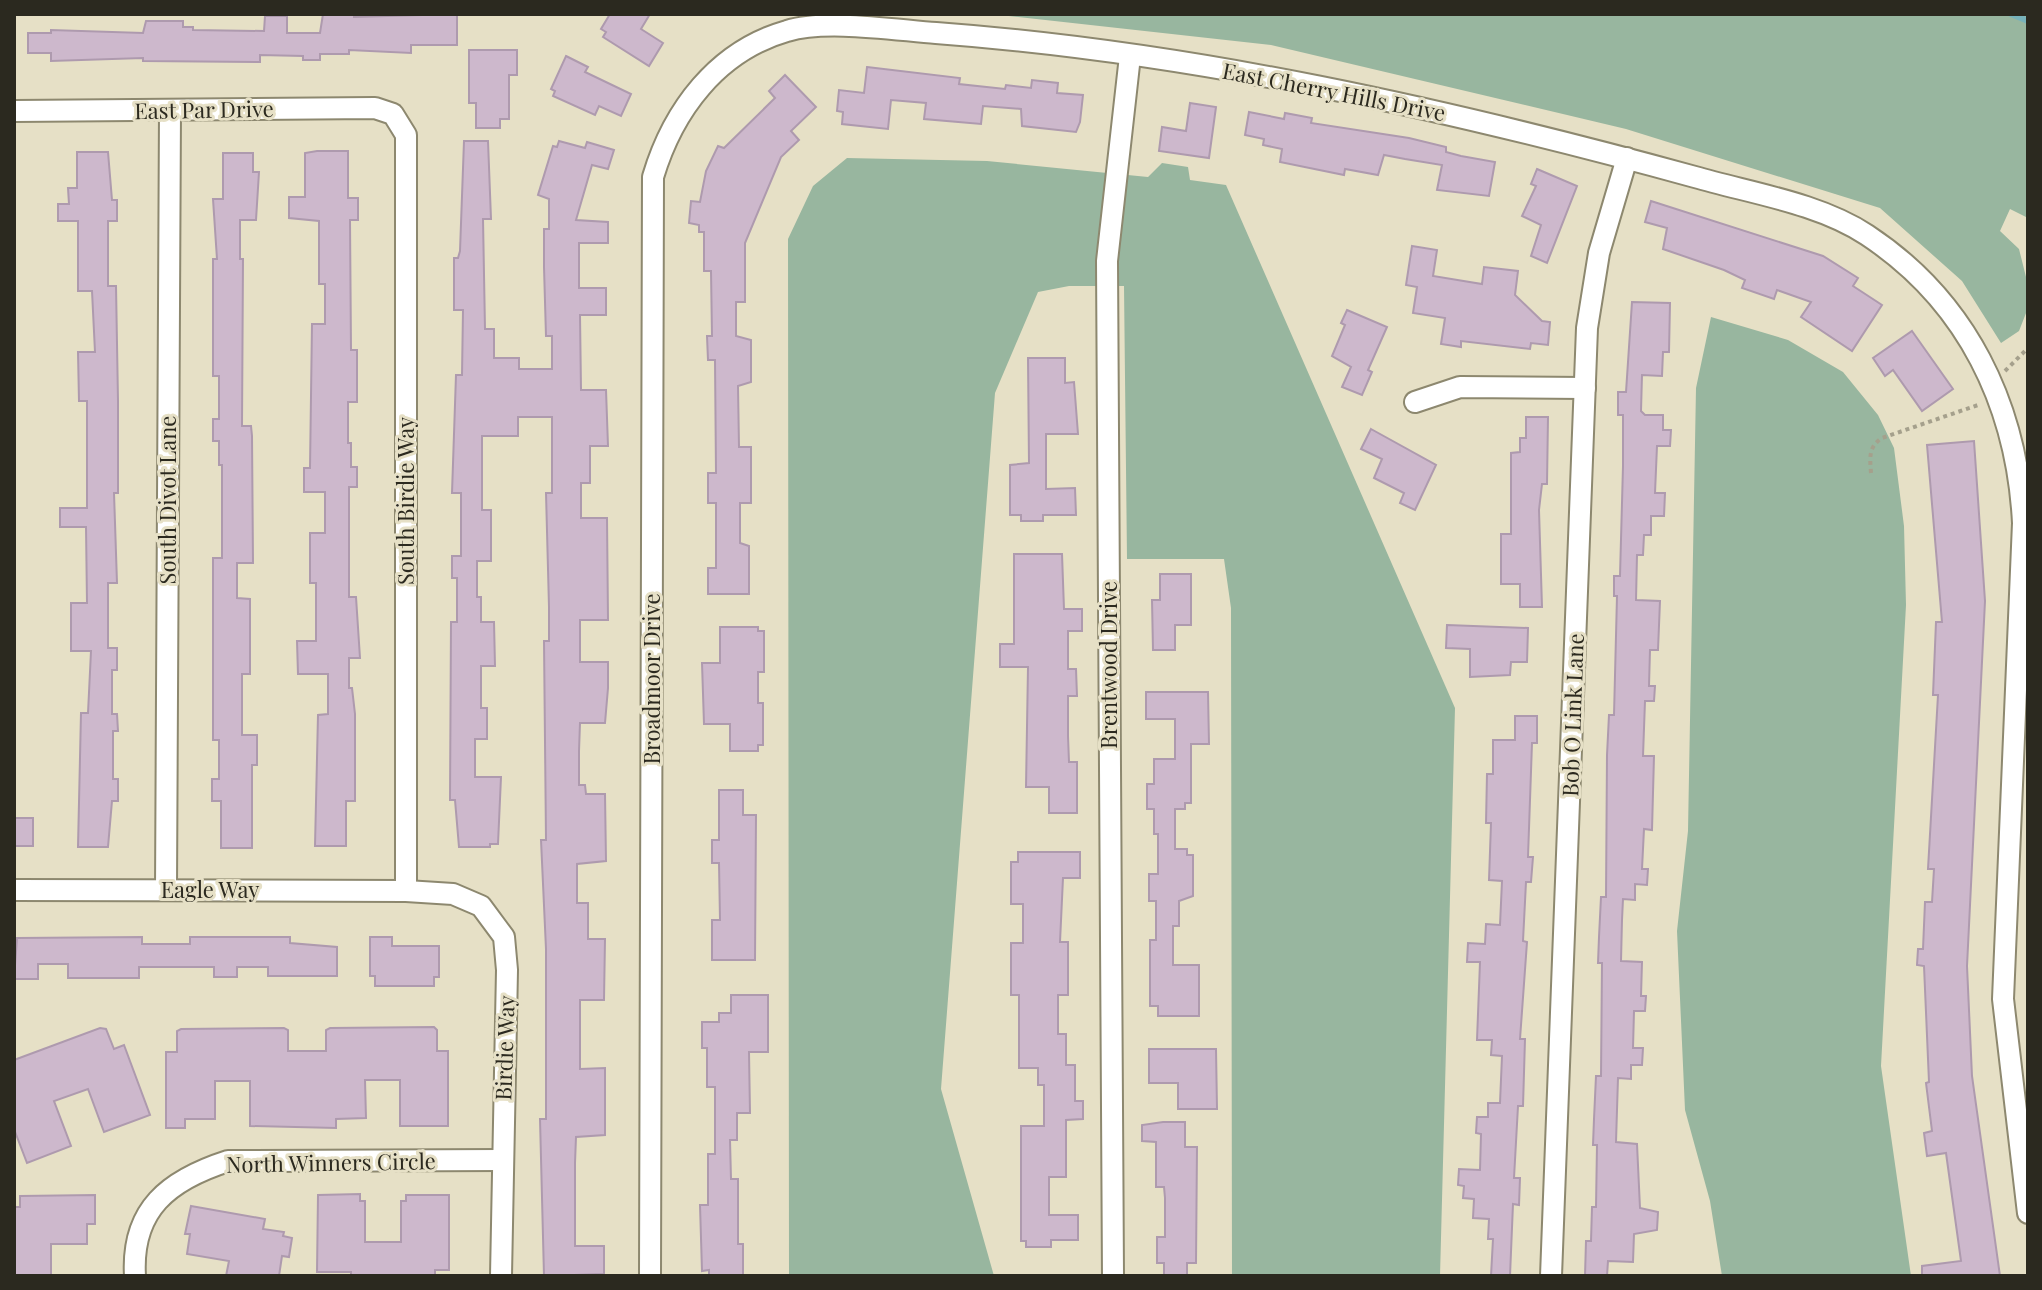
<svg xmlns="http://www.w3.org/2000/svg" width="2042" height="1290" font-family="'Playfair Display',serif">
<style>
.green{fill:#98b69f}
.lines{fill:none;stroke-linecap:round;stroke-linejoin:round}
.stream{stroke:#77b2ba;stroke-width:6}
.building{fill:#cdb8cc;stroke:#ae9aae;stroke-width:2}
.minor-casing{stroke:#8d886f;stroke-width:24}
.path{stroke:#a5a08c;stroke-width:4;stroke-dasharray:4 4;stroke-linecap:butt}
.minor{stroke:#fff;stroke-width:20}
.labels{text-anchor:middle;stroke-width:6;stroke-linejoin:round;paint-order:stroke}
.street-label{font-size:22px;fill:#2b291f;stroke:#e6e0c6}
</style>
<rect width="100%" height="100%" fill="#e6e0c6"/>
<!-- green -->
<g class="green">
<polygon points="990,14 2028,14 2028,218 2010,209 2000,231 2019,249 2028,285 2028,308 2019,331 2001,343 1962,281 1880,208 1626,129 1271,45"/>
<polygon points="847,158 987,161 1148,177 1162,163 1188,167 1190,180 1226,185 1455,708 1440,1276 1232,1276 1231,608 1224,559 1127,559 1124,286 1069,286 1038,292 995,393 941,1089 994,1276 789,1276 788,239 813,186"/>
<polygon points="1711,317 1788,340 1843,372 1878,415 1894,448 1904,526 1906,605 1881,1066 1911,1276 1722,1276 1710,1201 1685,1110 1677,931 1688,831 1696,388"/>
</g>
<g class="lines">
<!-- stream -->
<polyline class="stream" points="2011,14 2028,21"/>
</g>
<!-- building -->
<g class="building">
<polygon points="323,14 354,14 354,17 457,14 457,45 411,45 411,53 349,50 349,54 320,54 320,60 303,60 303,56 260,55 260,62 143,61 143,58 51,61 51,53 28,53 28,33 51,33 51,30 143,33 146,21 183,21 183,27 193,27 193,30 264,31 265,16 287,16 287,33 320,33"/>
<polygon points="610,14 650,14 641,29 663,43 649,66 603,37 606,32 601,29"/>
<polygon points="469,50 517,50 517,75 509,75 509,119 500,119 500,128 476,128 476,103 469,103"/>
<polygon points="566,56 588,67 585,72 631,94 621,116 599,106 595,115 553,96 555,91 551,89"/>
<polygon points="867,67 960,78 959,84 1005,89 1006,85 1031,88 1032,80 1058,83 1057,93 1083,95 1080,122 1076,132 1022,126 1021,109 983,106 981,124 924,119 926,103 891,100 888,129 842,124 843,112 837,111 839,90 864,93"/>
<polygon points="785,75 816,107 791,131 799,140 781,157 745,243 745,302 736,302 736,336 751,340 751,382 738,386 739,447 751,447 751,503 740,503 740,543 749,546 749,594 708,594 708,568 716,568 716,503 708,503 708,473 716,473 715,360 708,360 707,336 712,336 711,271 704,271 704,232 699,232 699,225 689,223 691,201 700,202 706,171 718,146 724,148 775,98 769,91"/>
<polygon points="1190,103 1216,107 1209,158 1159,151 1162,127 1186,131"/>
<polygon points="1249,112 1284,119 1285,113 1312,118 1311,123 1409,138 1446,147 1446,152 1461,156 1495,162 1489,196 1437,190 1442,165 1405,159 1384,155 1378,175 1345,169 1344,175 1280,162 1282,149 1263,145 1264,139 1245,135"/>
<polygon points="464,141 488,141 491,219 483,219 485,329 494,329 494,358 519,358 519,369 552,369 552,336 546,336 544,267 544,229 549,229 549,199 538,195 553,146 557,147 559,141 585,148 587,142 614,150 608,169 592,165 576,220 608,222 608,243 579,243 579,288 606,288 606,315 580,315 581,390 606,390 608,446 590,446 590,483 581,483 581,518 607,518 608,620 580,620 580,662 608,662 608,688 605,723 580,723 579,751 579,785 585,785 586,794 605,794 606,861 577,864 577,903 588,903 588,939 605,939 604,1000 580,1000 580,1069 605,1068 605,1135 576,1137 575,1163 575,1246 604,1246 604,1274 544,1276 540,1119 546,1119 546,949 541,840 546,840 544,641 549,641 549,607 546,493 552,493 552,417 518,417 518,436 482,436 482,510 491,510 491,561 477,561 477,597 481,597 481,622 494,622 495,666 481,666 481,708 487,708 487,739 475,739 475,777 501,777 498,844 490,844 490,847 459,847 455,800 450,800 451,622 457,622 457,578 452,578 452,556 461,556 461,493 452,493 456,375 462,375 463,310 454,310 454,258 458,258 460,251"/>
<polygon points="317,151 348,151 348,198 358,198 358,220 350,220 351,350 357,350 357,402 348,402 348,443 351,443 351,467 357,467 357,487 349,487 349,597 356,597 360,658 349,658 349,688 352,688 355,714 355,801 346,801 346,846 315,846 318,715 328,714 328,674 298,674 297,641 316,641 316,583 310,583 310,533 325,533 325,492 304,492 304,468 310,468 312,324 325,324 325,284 319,284 319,221 289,218 289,197 305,197 305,153"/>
<polygon points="77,152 108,152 112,200 117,200 117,221 108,221 108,286 116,286 118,401 118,493 114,493 117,583 108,583 108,648 117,648 117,670 112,670 112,714 117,714 118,731 113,731 113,779 118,779 118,801 112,801 108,847 78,847 81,713 88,713 91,651 71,651 71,603 87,603 86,527 60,527 60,508 87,508 87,401 79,401 78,352 95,352 92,291 78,291 78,221 58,221 58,204 69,204 68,188 77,188"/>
<polygon points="223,153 253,153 253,172 259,172 256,220 240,220 240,259 243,259 242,426 251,426 252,436 253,563 237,563 237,598 250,599 250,674 242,674 242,735 257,735 257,765 252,765 252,848 221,848 221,801 212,801 212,779 219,779 219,740 213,740 213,558 222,558 222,465 219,465 219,441 213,441 213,419 219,419 219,376 213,376 213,259 217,259 213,199 223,199"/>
<polygon points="1537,169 1577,186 1547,263 1531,256 1541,225 1522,216 1536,186 1531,184"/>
<polygon points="1651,201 1823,256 1858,278 1853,286 1882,305 1852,351 1801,317 1811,302 1777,290 1774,299 1742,288 1745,280 1724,270 1663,249 1667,228 1645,222"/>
<polygon points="1412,246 1437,250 1433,276 1482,284 1484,267 1518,271 1515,295 1542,321 1550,322 1548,345 1531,343 1530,349 1461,341 1461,347 1441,344 1445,318 1413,313 1417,287 1406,285"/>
<polygon points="1632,302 1670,303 1669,352 1663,352 1662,376 1642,375 1641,411 1645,415 1663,415 1663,430 1671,430 1670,446 1657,446 1655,493 1665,493 1664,516 1651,516 1651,535 1644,535 1643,555 1637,555 1636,600 1660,601 1658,650 1650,650 1649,686 1655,686 1654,701 1645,701 1643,756 1654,756 1652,830 1644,829 1642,869 1648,869 1647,885 1635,884 1635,900 1623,899 1622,920 1621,961 1642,962 1641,996 1646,996 1645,1011 1634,1011 1633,1048 1643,1048 1642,1065 1631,1065 1631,1079 1618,1078 1616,1142 1637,1144 1640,1208 1658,1212 1657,1230 1634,1234 1633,1262 1608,1261 1607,1276 1585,1276 1586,1241 1591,1241 1592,1207 1596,1207 1597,1145 1593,1145 1594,1119 1596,1076 1601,1076 1602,963 1598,963 1599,937 1601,897 1606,897 1607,755 1609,715 1614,715 1617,596 1614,596 1614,576 1620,576 1623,466 1623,415 1618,415 1618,392 1626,392"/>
<polygon points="1347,310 1387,327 1368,370 1372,372 1362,395 1342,387 1351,367 1332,356 1345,325 1341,323"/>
<polygon points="1912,331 1953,389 1922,411 1893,370 1885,376 1873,358"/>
<polygon points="1028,358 1065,358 1065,383 1074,382 1078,434 1046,434 1046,489 1075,488 1076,515 1043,515 1043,521 1021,521 1021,515 1010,515 1010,465 1029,463"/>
<polygon points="1526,417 1548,417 1547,484 1542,484 1539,510 1542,607 1520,607 1520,584 1501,584 1501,534 1511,534 1511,453 1520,452 1520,438 1526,438"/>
<polygon points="1371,429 1436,465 1415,510 1400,503 1404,493 1374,478 1382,459 1361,449"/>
<polygon points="1974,441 1985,601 1967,966 1972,1076 2000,1276 1922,1276 1922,1266 1961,1261 1946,1153 1927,1156 1924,1133 1932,1131 1926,1083 1929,1082 1924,966 1917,965 1918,949 1923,949 1925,902 1932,902 1934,869 1928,869 1938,695 1933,695 1936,622 1942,622 1927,445"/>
<polygon points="1014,554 1062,554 1064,609 1082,609 1082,631 1068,631 1068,669 1076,669 1077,696 1068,696 1068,736 1069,762 1077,762 1077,813 1049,813 1049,787 1026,787 1028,667 1000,667 1000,644 1014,644"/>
<polygon points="1160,574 1191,574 1191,625 1175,625 1175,650 1153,650 1152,600 1160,600"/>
<polygon points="1447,625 1528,628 1527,662 1511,662 1510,675 1470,677 1470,649 1446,648"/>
<polygon points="720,627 758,627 758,631 764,631 764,672 758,672 758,703 763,703 763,745 758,745 758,751 730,751 730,724 704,724 702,663 720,663"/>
<polygon points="1146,692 1208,692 1209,744 1191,744 1191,803 1185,803 1185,809 1175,809 1175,849 1187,849 1187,855 1193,855 1193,896 1179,901 1179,926 1173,926 1173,965 1199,965 1199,1016 1158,1016 1158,1006 1150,1006 1150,940 1156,940 1156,901 1149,901 1149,874 1158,874 1158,834 1154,834 1154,809 1147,809 1147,784 1154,784 1154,759 1175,759 1175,719 1146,719"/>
<polygon points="1515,716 1537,716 1537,743 1532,743 1528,857 1533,857 1531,882 1526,882 1523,941 1527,942 1520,1039 1525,1039 1523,1106 1518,1106 1514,1178 1520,1178 1519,1205 1513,1204 1510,1276 1491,1276 1493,1239 1488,1239 1489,1219 1473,1218 1474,1199 1463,1198 1464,1186 1458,1185 1459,1169 1480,1170 1481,1134 1476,1133 1477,1117 1488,1117 1488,1103 1500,1103 1502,1056 1491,1055 1492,1040 1477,1040 1480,962 1467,962 1468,943 1485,944 1486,924 1500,925 1502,881 1489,880 1491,823 1486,823 1487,774 1493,774 1493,740 1515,740"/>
<polygon points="719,790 743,790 743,815 756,815 755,960 712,960 712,920 720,920 719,863 712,863 712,840 719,840"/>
<rect x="14" y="818" width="19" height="28"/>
<polygon points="1018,852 1080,852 1080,878 1063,878 1060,942 1068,942 1068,995 1058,995 1058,1034 1066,1034 1066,1065 1075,1065 1075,1101 1083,1101 1083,1119 1066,1120 1066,1177 1049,1177 1049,1215 1078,1215 1078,1240 1051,1240 1051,1247 1026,1247 1026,1241 1021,1241 1021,1126 1044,1126 1044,1085 1038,1085 1038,1068 1019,1068 1019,995 1011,995 1011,943 1023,943 1023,904 1011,904 1011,862 1018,862"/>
<polygon points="142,937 142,944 190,944 190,937 290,937 290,943 337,947 337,976 268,976 268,967 237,967 237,977 214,977 214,967 139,967 139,978 68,978 68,964 38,964 38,979 14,979 17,938"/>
<polygon points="370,937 392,937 392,946 439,946 439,977 434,977 434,986 375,986 375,976 370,976"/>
<polygon points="731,995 768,995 768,1052 749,1052 750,1113 737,1113 737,1140 730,1140 731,1179 738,1179 738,1244 743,1244 743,1276 709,1276 709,1270 702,1271 700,1205 708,1205 708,1154 715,1154 715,1087 707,1087 707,1048 702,1048 702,1022 719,1022 719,1013 731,1013"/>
<polygon points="434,1027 437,1030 437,1051 448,1051 448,1126 400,1126 400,1080 365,1080 366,1118 336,1119 336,1128 250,1126 250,1081 215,1081 215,1119 185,1119 185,1128 166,1128 166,1052 177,1052 177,1031 181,1029 284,1028 288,1030 288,1051 326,1051 326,1030 330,1028"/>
<polygon points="100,1028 106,1029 114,1049 124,1045 150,1115 104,1132 88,1089 54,1101 71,1146 27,1163 14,1129 14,1060"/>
<polygon points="1149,1049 1216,1049 1217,1109 1178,1109 1178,1083 1149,1083"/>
<polygon points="1163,1122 1185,1122 1185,1147 1197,1147 1196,1263 1187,1263 1187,1276 1164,1276 1164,1263 1157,1263 1157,1237 1165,1237 1165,1198 1164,1187 1156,1187 1156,1142 1142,1141 1142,1125"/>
<polygon points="360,1194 360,1201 365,1201 365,1242 401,1242 401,1201 406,1201 406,1195 449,1195 449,1270 435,1270 435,1276 351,1276 351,1272 317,1272 318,1195"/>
<polygon points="95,1195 95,1224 87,1224 87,1244 51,1244 51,1276 14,1276 14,1207 20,1207 20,1196"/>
<polygon points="191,1206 265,1219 263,1229 284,1232 283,1236 292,1238 289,1257 282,1256 279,1276 226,1276 229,1261 187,1254 190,1234 185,1234"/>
</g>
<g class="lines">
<!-- minor casing -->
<g class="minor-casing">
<g id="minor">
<polyline points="14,111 375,108 393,114 406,135 406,891"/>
<polyline points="1415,402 1460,387 1585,388"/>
<polyline points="14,890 406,891 453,894 481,906 504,937 507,970 501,1276"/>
<polyline points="166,890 170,111"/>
<path d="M135 1276C131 1209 169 1180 228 1161L502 1160"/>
<path d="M650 1276 653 177C673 110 717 51 787 31 825 19 895 30 936 33 1193 52 1447 109 1695 177 1750 193 1819 203 1867 235 1967 301 2017 405 2023 523L2003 999 2028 1213"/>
<polyline points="1113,1276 1107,261 1130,56"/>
<polyline points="1551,1276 1587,328 1599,253 1627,158"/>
</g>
</g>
<!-- path -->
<g class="path">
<polyline points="2005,371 2028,348"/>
<path d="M1871 473C1870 458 1868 447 1882 438L1981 404"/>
</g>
<!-- minor -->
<use href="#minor" class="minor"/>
</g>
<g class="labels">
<!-- street labels -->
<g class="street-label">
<text transform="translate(1334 92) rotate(11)" y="8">East Cherry Hills Drive</text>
<text transform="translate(204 110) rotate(-1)" y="8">East Par Drive</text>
<text transform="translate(168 500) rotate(-90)" y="8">South Divot Lane</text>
<text transform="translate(406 501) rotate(-90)" y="8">South Birdie Way</text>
<text transform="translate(1109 665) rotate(-90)" y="8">Brentwood Drive</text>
<text transform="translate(652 679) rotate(-90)" y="8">Broadmoor Drive</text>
<text transform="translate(1573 715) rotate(-88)" y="8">Bob O Link Lane</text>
<text x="210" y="898">Eagle Way</text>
<text transform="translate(505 1048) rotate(-88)" y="8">Birdie Way</text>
<text transform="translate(331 1163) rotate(-1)" y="8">North Winners Circle</text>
</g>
</g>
<!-- border -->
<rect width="2042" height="1290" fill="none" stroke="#2b291f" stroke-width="32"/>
</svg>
